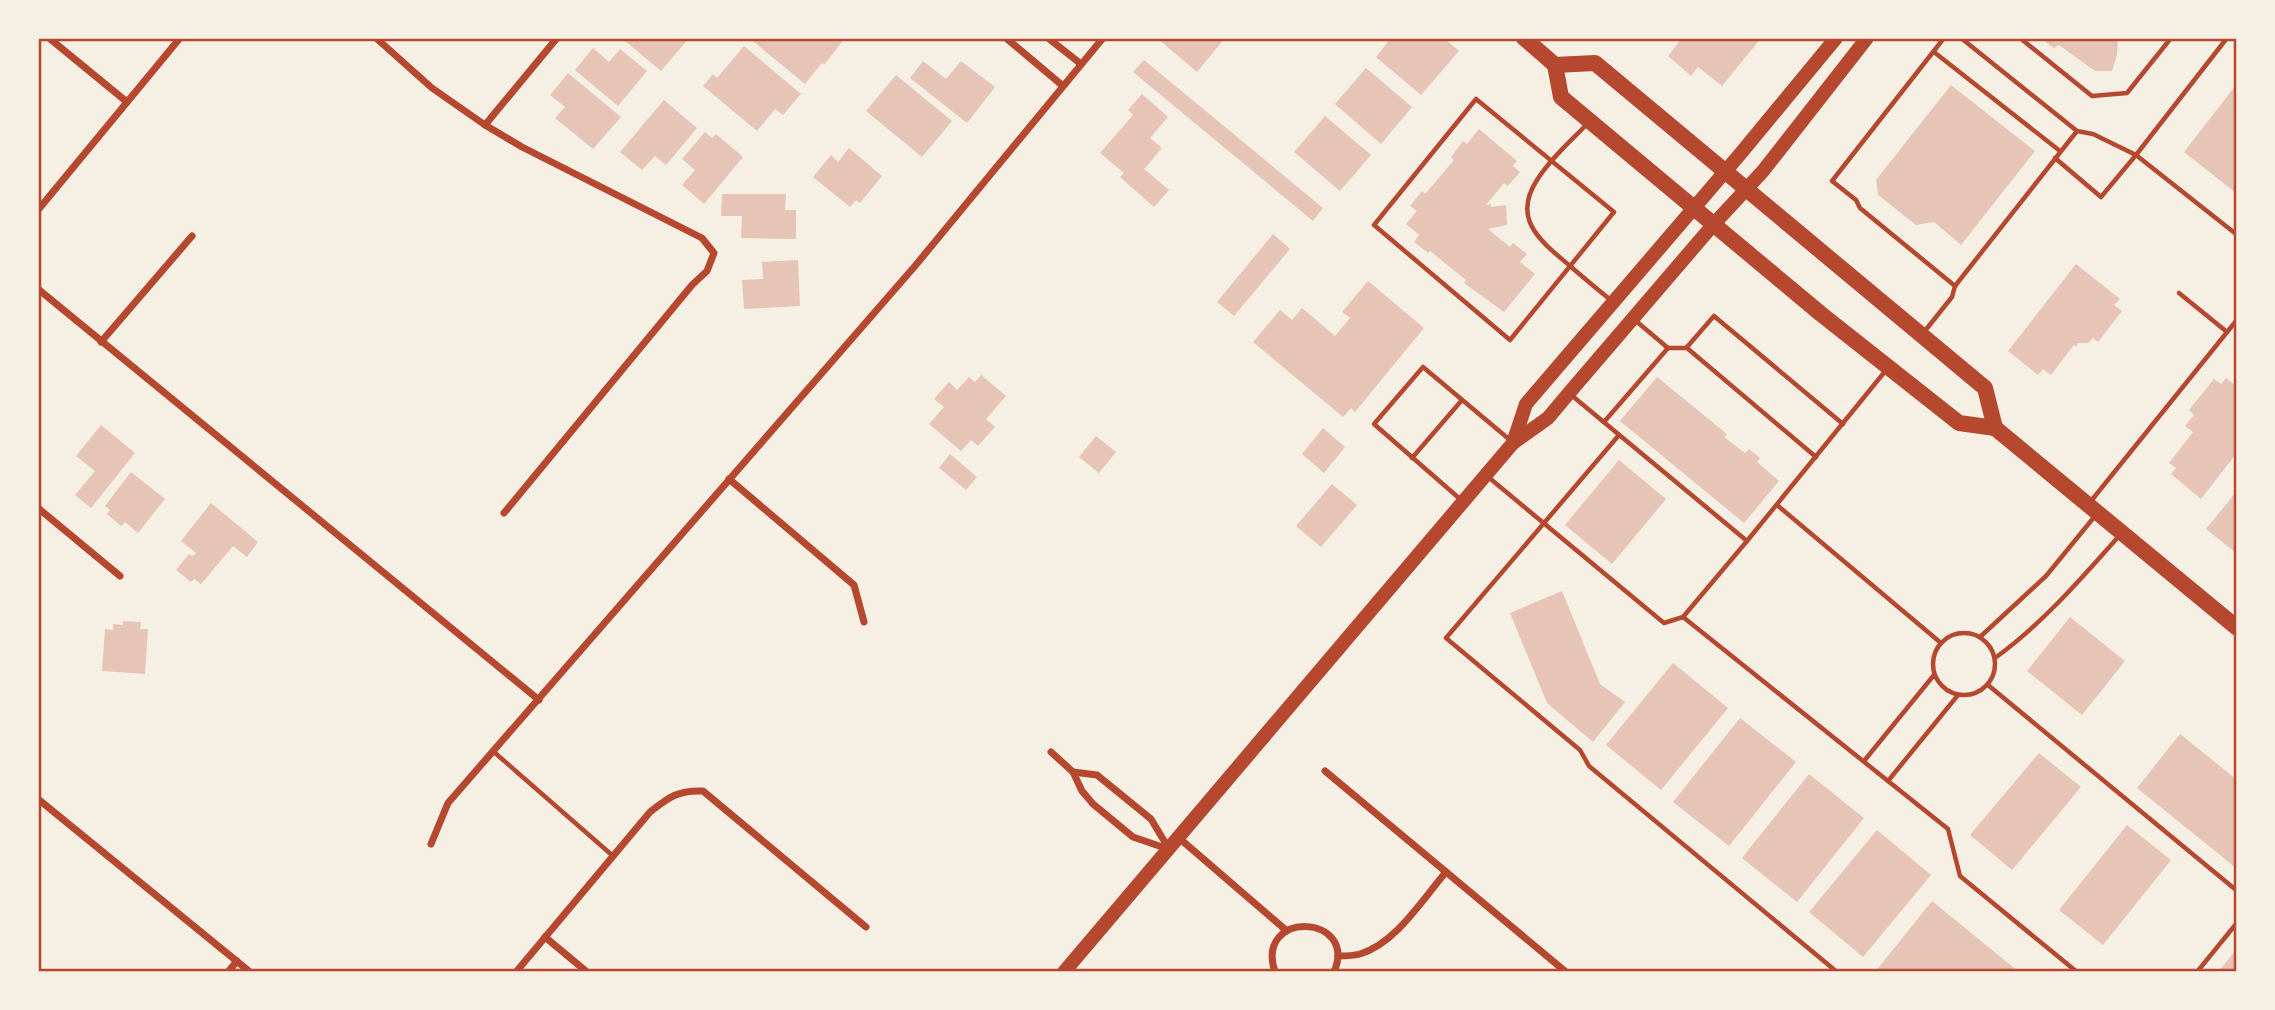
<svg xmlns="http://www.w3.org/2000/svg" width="2275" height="1010" font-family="Montserrat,sans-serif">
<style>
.building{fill:#e6c5b7}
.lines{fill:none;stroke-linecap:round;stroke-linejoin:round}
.service{stroke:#b5482f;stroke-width:4.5}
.minor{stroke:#b5482f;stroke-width:7}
.secondary{stroke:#b5482f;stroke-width:14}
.primary{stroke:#b5482f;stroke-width:16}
.neatline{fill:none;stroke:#b5482f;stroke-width:2.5}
</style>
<rect width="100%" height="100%" fill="#f6efe4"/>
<!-- building -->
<g class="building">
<polygon points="627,38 689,38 661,71 625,41"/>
<polygon points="749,38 845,38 824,65 822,63 805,84"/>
<polygon points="1157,38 1225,38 1197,72"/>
<polygon points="1391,38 1444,38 1459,51 1421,95 1376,57"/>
<polygon points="1682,38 1761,38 1722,86 1698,67 1691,76 1668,56"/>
<polygon points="2040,38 2118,38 2117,55 2112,71 2095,71 2059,45 2054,48"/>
<polygon points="744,46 801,94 783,115 775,109 757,131 703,86 713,74 717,78"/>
<polygon points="593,48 609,62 620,49 647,71 618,106 575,70"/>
<polygon points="1144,60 1323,208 1313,221 1133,72"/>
<polygon points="923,61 946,79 961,61 995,87 967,123 910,78"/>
<polygon points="1366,68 1412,107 1381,144 1335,104"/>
<polygon points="568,73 621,117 593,149 555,118 565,107 550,95"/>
<polygon points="896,75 952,121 922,157 866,111"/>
<polygon points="1951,85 2035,151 1961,245 1934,222 1916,225 1878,195 1876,180"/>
<polygon points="2236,85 2236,193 2184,152"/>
<polygon points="1142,94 1168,117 1150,138 1162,148 1144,169 1169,190 1154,207 1120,177 1124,173 1100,153 1133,115 1128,110"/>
<polygon points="664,100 697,128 666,165 655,156 642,170 620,152"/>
<polygon points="1325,116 1371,155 1340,191 1294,152"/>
<polygon points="1479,129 1517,161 1513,166 1520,172 1508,186 1504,183 1486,205 1491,204 1491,207 1506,205 1507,225 1488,229 1510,247 1513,243 1527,254 1520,262 1535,274 1504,312 1464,283 1466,280 1430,251 1428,253 1414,242 1419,235 1406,224 1417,211 1410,206 1422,191 1425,194 1454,160 1451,157 1463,141 1467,144"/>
<polygon points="705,132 712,138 716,134 743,157 704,204 682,185 695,170 682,159"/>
<polygon points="849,148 882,176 860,203 856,200 850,207 813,177 831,155 838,162"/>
<polygon points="722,194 786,194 785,210 796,210 796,239 741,238 742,216 721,216"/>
<polygon points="1273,234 1290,249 1234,316 1217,302"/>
<polygon points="798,260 800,306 744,309 742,280 763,279 762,262"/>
<polygon points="2076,264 2120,299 2114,305 2122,311 2098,342 2093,338 2088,343 2078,343 2076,347 2074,345 2051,375 2043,369 2038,375 2008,351"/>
<polygon points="1368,281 1424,328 1355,412 1351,408 1343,417 1253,342 1280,310 1292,320 1302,308 1335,336 1350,318 1342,312"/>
<polygon points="981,375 1006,396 986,419 995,427 978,446 971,440 961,451 929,424 944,407 934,399 949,382 957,390 969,377 975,382"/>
<polygon points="1657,377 1727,434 1724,437 1745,453 1749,449 1760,458 1757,462 1779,481 1744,523 1620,421"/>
<polygon points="2226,378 2236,386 2236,454 2201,499 2171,474 2176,468 2169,463 2193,432 2185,426 2194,415 2189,410 2214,379 2221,384"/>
<polygon points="101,425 135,453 91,508 75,495 95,471 76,456"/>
<polygon points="1323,428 1345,447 1324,473 1302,454"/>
<polygon points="1096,436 1116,452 1099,473 1079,457"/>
<polygon points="950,454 977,477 966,490 939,468"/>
<polygon points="1619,460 1666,499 1612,564 1565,525"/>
<polygon points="131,472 165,499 138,533 125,522 121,526 107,514 110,510 105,506"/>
<polygon points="1332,484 1357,505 1321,547 1296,526"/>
<polygon points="2236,492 2236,553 2206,529"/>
<polygon points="211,503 258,542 247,557 233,546 201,584 194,579 191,582 176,570 189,554 193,556 196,553 181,541"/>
<polygon points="1562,591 1600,684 1625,702 1593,742 1547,703 1510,613"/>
<polygon points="2070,617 2125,661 2082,715 2027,671"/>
<polygon points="123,621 141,622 140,629 148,629 145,674 102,671 105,629 113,630 113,624 123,625"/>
<polygon points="1673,663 1728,708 1661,790 1606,745"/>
<polygon points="1740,718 1796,762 1729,846 1673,802"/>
<polygon points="2180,734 2236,779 2236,868 2137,788"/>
<polygon points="2039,753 2081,787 2012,870 1970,835"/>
<polygon points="1809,774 1864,818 1797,902 1742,858"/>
<polygon points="2127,825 2171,860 2103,945 2059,910"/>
<polygon points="1877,830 1931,875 1863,957 1809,912"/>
<polygon points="1932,901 2019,972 1875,972"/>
<polygon points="2236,950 2236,972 2218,972"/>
</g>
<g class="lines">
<!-- service -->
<g class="service">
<polyline points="1944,38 1832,181 1856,200 1860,208 1955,286"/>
<polyline points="2020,38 2092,96 2127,93 2171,38"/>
<polyline points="1934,52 2060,151"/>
<polygon points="1476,99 1614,212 1510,340 1374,225"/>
<path d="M1588 123C1571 141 1550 159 1537 180 1511 220 1542 242 1570 266 1584 278 1598 290 1612 301"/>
<polyline points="2077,131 2093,134 2136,155 2227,38"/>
<polyline points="2055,158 2101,197 2136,155 2236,234"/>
<polyline points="2179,293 2227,332"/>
<polyline points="1636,321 1668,348 1687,348 1816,457"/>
<polyline points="1924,332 1952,297 1955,286 2077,131 1961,38"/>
<polyline points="1687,347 1714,316 1843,424"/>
<polyline points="1570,394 1747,541 1683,617"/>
<polyline points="1604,422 1668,348"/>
<polyline points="1619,435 1446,638 1580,750 1589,766 1837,972"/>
<polyline points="1412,458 1462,400"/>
<polyline points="1487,476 1664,623 1683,617 1948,829 1960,876 2077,972"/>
<polyline points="1460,499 1374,424 1423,367 1510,440"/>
<polyline points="2091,501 2236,321"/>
<polyline points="1777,505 1941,643"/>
<polyline points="1747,541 1887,369"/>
<circle cx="1964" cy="664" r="31"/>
<polyline points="1980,637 2046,576 2095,516"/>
<path d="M1995 658C2042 624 2080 580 2119 536"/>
<polyline points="1988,685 2236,890"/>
<polyline points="494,752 613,856"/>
<polyline points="1864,761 1934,675"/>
<polyline points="1888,781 1958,695"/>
<polyline points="2197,972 2236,924"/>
</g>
<!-- minor -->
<g class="minor">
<polyline points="49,38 127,102"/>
<polyline points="376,38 432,88 485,125 522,147 702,238 714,253 707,271 692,285 504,513"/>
<polyline points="1006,38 1063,86"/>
<polyline points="1048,38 1081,64"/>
<polyline points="485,125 557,38"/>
<polyline points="38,210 180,38"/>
<polyline points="38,289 539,700"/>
<polyline points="101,342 192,236"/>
<polyline points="729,479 854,585 864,622"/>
<polyline points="38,508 120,576"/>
<polyline points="1051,752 1073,772 1082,791 1093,804 1133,837 1168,849"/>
<polyline points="1325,771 1566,972"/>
<polyline points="1073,772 1097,775 1151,819 1169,849"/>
<polyline points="38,799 250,972"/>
<polyline points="1179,838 1287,931"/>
<polyline points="431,844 448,803 915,266 1103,38"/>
<polyline points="545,937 587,972"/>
<path d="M1338 956C1345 956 1353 956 1360 954 1396 943 1422 900 1446 872"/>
<polyline points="228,972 237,961"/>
<path d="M516 972 650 812C669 797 678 790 703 791L866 927"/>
<path d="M1275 972C1254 909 1359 914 1334 972"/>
</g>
<!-- secondary -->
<g class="secondary">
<polyline points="1513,443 1526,404 1741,153 1836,38"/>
<polyline points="1064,972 1513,443 1548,418 1569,393 1713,225 1763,171 1867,38"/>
</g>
<!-- primary -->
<g class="primary">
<polyline points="1524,38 1555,65"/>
<polyline points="1555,65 1595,63 1985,388 1995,428"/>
<polyline points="1555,65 1561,97 1821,314 1959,423 1995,428"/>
<polyline points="1995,428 2236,627"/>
</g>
</g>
<!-- border -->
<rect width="2275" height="1010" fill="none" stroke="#f6efe4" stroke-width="80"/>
<rect x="40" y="40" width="2195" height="930" class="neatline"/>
</svg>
